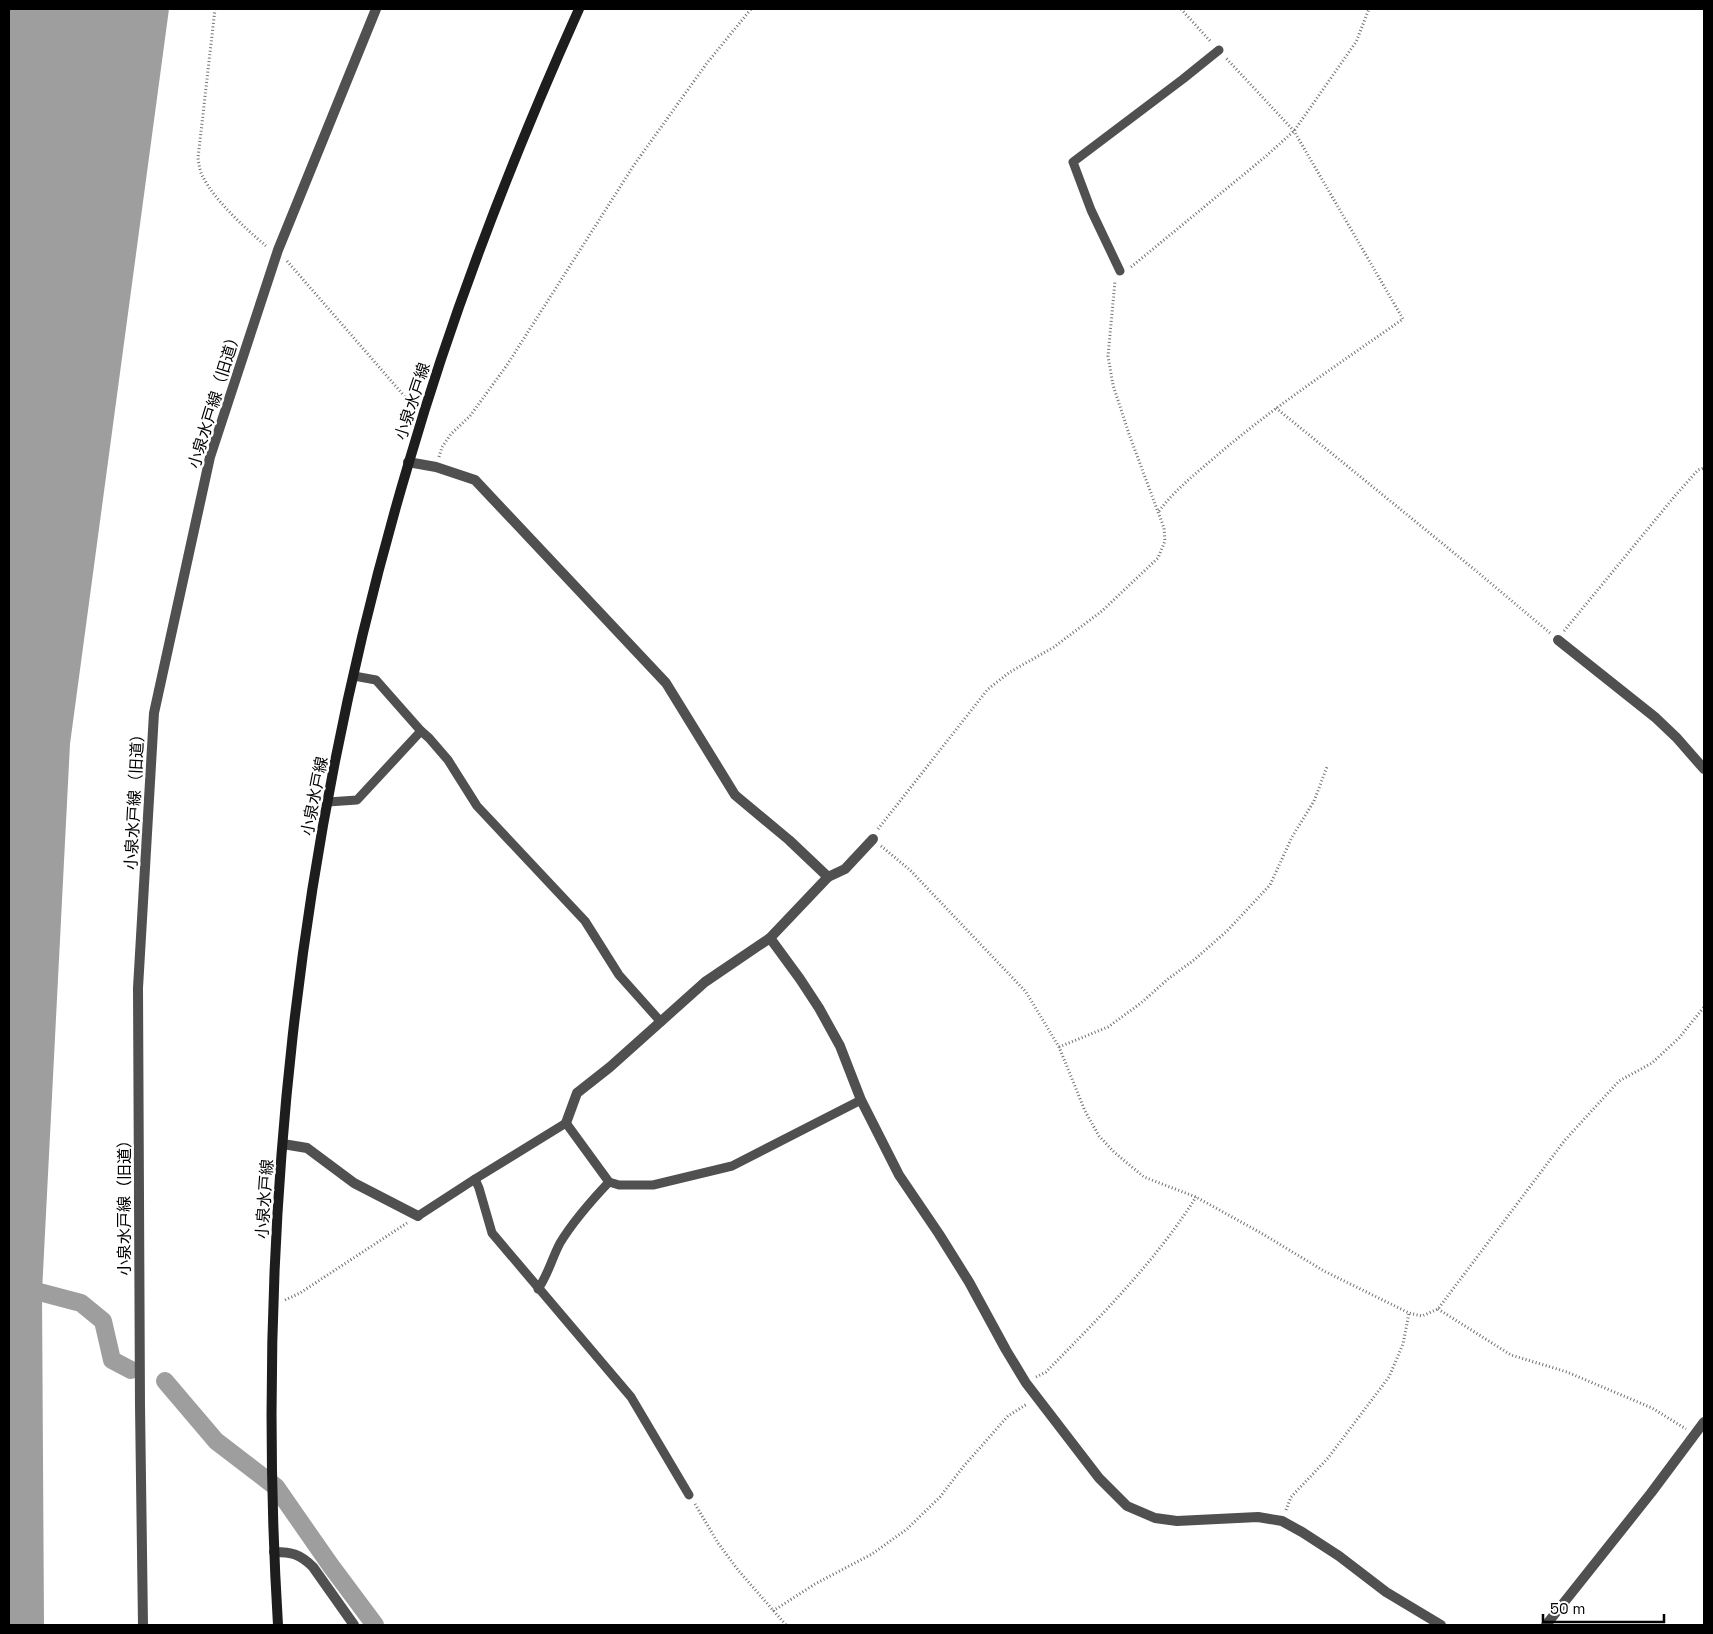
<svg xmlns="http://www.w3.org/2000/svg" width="1713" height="1634" font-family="'Space Grotesk','Noto Sans JP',sans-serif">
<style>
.water{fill:#9e9e9e}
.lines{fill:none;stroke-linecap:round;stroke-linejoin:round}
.canal{stroke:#9e9e9e;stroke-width:18}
.path{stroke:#727272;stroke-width:3;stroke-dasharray:1 2.5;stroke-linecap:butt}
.service{stroke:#505050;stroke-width:9}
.minor{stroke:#505050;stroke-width:10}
.tertiary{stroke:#505050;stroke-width:10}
.secondary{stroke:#1d1d1d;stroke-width:10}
.labels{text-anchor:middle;stroke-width:5;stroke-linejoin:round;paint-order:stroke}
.street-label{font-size:16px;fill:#000;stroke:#fff}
</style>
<rect width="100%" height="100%" fill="#fff"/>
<!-- water -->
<polygon class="water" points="9,9 169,9 70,744 42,1292 44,1625 9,1625"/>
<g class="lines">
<!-- canal -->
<g class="canal">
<polyline points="9,1284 81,1303 103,1321 112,1360 131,1370"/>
<polyline points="165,1381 216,1441 276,1487 331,1566 375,1625"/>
</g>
<!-- path -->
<g class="path">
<path d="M215 9 198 158C199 165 200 172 203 177 215 201 246 229 266 246"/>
<polyline points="1181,9 1211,42"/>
<polyline points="287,261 406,398 414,404"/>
<polyline points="1131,267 1265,157 1294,131 1356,42 1369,9"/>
<polyline points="1276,408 1475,570 1550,633"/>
<polyline points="439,457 442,447 451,434 470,416 507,365 634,165 707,63 751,9"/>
<path d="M1159 511C1175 490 1194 475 1214 458 1273 407 1339 364 1403 319L1294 131 1225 57"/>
<polyline points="1564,631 1674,497 1698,470 1704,468"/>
<polyline points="878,829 988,689 1010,672 1054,647 1102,611 1158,558 1165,541 1164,528 1129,434 1113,385 1108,356 1115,281"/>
<polyline points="881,846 910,870 1026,992 1059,1047 1085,1111 1099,1136 1114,1152 1144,1177 1196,1197 1261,1233 1324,1271 1409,1313 1422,1316 1438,1309 1565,1140 1619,1081 1652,1063 1679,1038 1704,1007"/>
<polyline points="1059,1047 1108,1027 1141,1003 1168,979 1194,960 1227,931 1270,885 1292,837 1314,801 1327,767"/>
<polyline points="285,1300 300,1293 407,1223"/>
<polyline points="1438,1309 1511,1355 1567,1372 1652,1408 1686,1429"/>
<path d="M1036 1377 1046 1372C1099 1318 1156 1261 1196 1197"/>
<polyline points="695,1504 718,1543 738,1570 786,1625"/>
<polyline points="1286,1510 1291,1497 1328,1458 1389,1377 1403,1344 1409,1313"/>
<polyline points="773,1611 815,1584 872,1554 907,1529 940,1497 963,1467 1008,1416 1027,1404"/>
</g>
<!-- service -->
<g class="service">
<polyline points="1120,271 1091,210 1073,162 1183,79 1219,50"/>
<polyline points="421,731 429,738 448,760 477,806 585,921 619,975 661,1022"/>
<polyline points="328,802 357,800 421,731 376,680 354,676"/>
<polyline points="475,1179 479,1188 492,1233 631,1397 689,1495"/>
<polyline points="418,1216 475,1179 566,1123 609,1182 619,1185 653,1185 732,1166 861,1100"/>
<path d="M538 1289C548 1275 552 1258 560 1243 574 1220 591 1201 609 1182"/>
</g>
<!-- minor -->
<g class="minor">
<polyline points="408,462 436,467 475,480 666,683 735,795 789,840 828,877"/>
<polyline points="1558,640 1656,718 1676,737 1704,769"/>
<polyline points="770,938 800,979 819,1008 840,1046 861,1100 899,1175 939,1234 969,1282 1006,1350 1026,1383 1099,1478 1127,1506 1155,1518 1177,1521 1258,1517 1282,1521 1302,1532 1339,1556 1386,1592 1441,1625"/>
<polyline points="566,1123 577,1093 610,1067 705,982 770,938 828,877 845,869 873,839"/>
<polyline points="283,1144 307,1148 354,1183 418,1216"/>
<path d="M274 1552C292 1552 300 1554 313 1567L354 1625"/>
<polyline points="143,1625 140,1406 138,988 154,713 210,457 278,250 376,9"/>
</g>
<!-- tertiary -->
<polyline class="tertiary" points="1546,1625 1651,1493 1704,1422"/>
<!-- secondary -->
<path class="secondary" d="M278 1625C254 1234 297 837 409 462 454 307 513 156 579 9"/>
</g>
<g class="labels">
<!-- street labels -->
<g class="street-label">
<text transform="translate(214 399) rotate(-73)" y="6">小泉水戸線（旧道）</text>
<text transform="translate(412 401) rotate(-72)" y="6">小泉水戸線</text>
<text transform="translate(314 796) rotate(-79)" y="6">小泉水戸線</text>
<text transform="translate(134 798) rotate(-87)" y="6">小泉水戸線（旧道）</text>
<text transform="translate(264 1199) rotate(-86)" y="6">小泉水戸線</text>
<text transform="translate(124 1204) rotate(-90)" y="6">小泉水戸線（旧道）</text>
</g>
</g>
<!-- border -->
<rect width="1713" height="1634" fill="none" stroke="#000000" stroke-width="20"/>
<!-- scale -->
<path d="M1543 1614v8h121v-8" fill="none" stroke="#000000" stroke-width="2.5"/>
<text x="1550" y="1614" font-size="15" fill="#000000" stroke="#ffffff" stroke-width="4" paint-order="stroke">50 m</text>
</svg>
